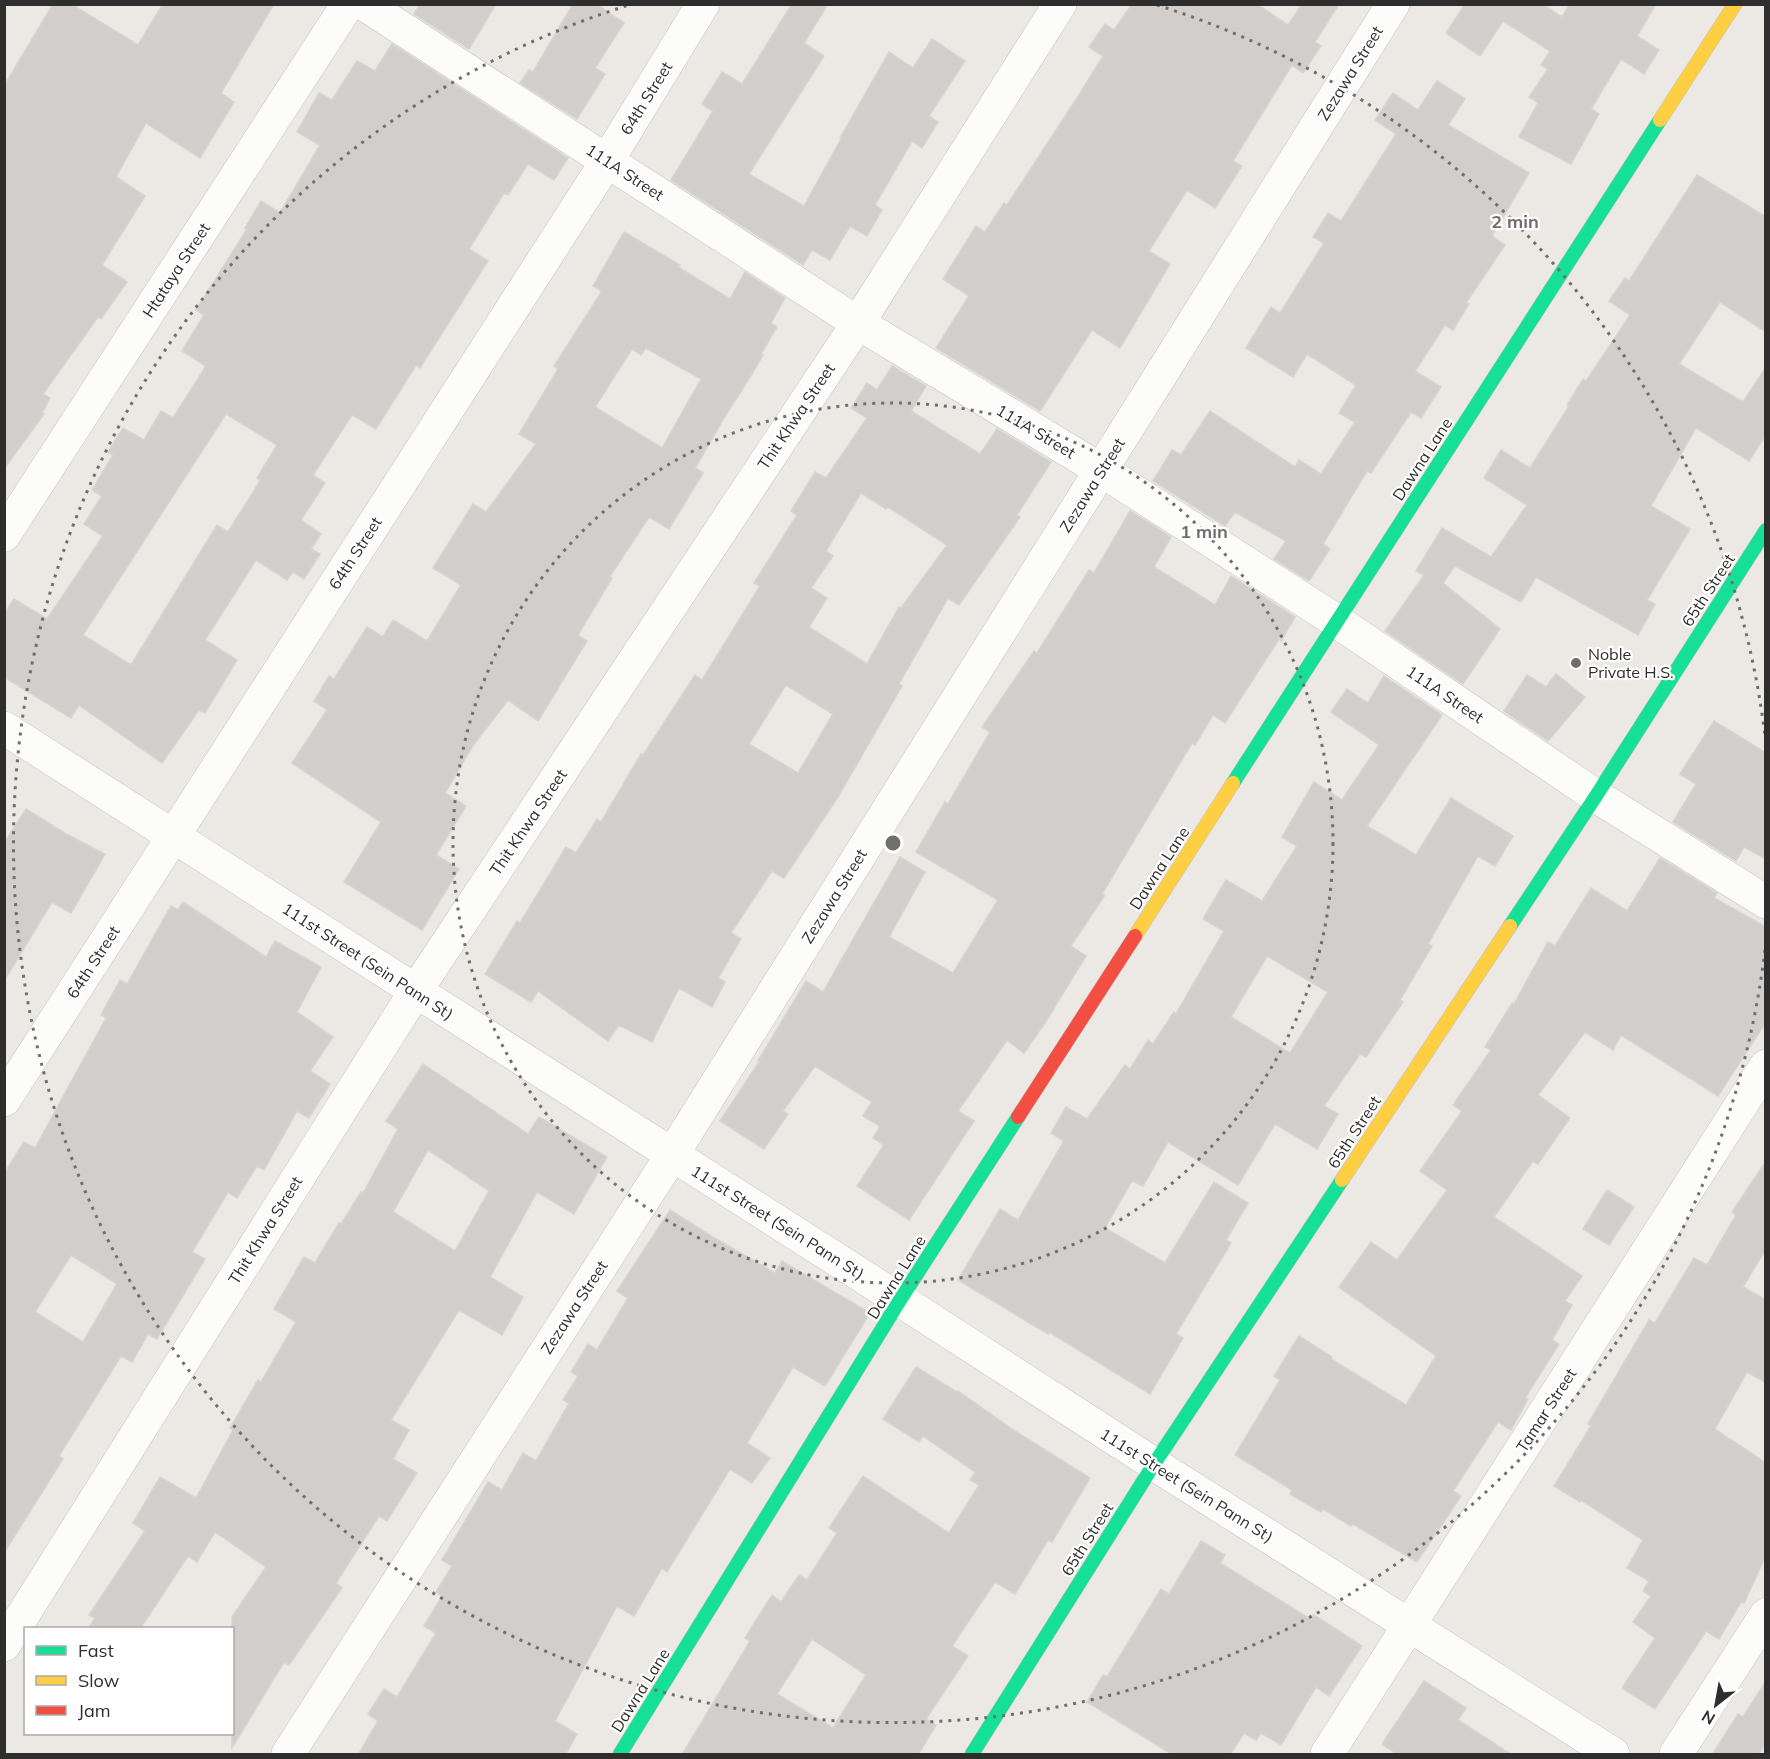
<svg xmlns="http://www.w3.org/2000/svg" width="1770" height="1759" font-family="Mulish,sans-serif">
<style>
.building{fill:#d1cecb;stroke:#d7d4d0;stroke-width:1.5;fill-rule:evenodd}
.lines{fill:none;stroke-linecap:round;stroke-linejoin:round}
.street-casing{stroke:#c5c4c5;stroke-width:34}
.fast-casing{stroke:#c5c4c5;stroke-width:15}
.slow-casing{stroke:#c5c4c5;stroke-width:15}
.jam-casing{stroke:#c5c4c5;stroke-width:15}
.street{stroke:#fcfcfb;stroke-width:33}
.fast{stroke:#16e098;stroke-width:14}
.slow{stroke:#ffcf43;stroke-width:14}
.jam{stroke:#f24e42;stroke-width:14}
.ring{fill:none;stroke:#706f6e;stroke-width:3;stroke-dasharray:3 6}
.poi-dot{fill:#706f6e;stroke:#fff;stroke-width:2}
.labels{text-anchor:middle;stroke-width:4.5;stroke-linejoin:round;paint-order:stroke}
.street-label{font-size:16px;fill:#2e2e2e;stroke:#fff}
.poi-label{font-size:16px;fill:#2e2e2e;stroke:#fff;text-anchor:start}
.centre{fill:#706f6e;stroke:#fff;stroke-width:3}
.ring-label{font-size:18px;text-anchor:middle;font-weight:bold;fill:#706f6e;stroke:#fff;stroke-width:4.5;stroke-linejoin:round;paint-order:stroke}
</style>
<rect width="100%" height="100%" fill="#ece8e4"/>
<!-- building -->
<g class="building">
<polygon points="53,4 71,4 138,45 163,4 274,4 221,93 234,102 200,158 146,123 116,177 145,196 102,265 127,282 101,319 98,317 43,394 50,398 42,413 44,414 4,469 4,86"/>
<polygon points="420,4 496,4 469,49 414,14"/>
<polygon points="573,4 596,4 624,23 595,68 605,74 577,119 520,83 529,70 533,72"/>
<polygon points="792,4 828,4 804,43 824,56 749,174 804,206 841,139 840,138 889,52 913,68 932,39 965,61 929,116 938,122 922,148 912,141 875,205 882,210 867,236 850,226 830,260 812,250 803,265 671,180 713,111 702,104 722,72 742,84"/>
<polygon points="1132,4 1257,4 1288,25 1302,4 1339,4 1315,42 1321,46 1303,73 1292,65 1233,161 1242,166 1215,208 1187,190 1149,251 1170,264 1120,348 1092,330 1040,411 936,348 969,296 943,279 976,226 985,232 1004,203 1007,205 1079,95 1103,56 1089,47 1105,24 1114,30"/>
<polygon points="1465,4 1542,4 1562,17 1570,4 1656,4 1637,36 1659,50 1644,74 1621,59 1591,109 1599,114 1571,164 1519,137 1538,103 1529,97 1548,69 1541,65 1550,51 1503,21 1480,56 1446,33"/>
<path d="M392 44 568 158 554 180 528 164 508 195 504 193 469 249 488 261 420 368 416 365 376 429 352 415 313 475 325 483 301 520 321 534 311 549 320 554 304 579 293 572 287 580 256 560 205 640 237 660 205 713 199 710 162 763 79 705 71 718 4 677V614L14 599 47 619 103 536 84 524 102 496 92 490 113 455 108 452 123 428 144 440 161 411 173 418 206 366 182 351 204 315 196 310 247 229 245 228 261 201 280 213 320 145 297 132 319 93 332 100 357 61 375 71ZM226 414 277 445 257 478 260 481 228 532 217 525 131 665 83 635Z"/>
<polygon points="1437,81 1465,99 1448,125 1529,173 1492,236 1505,245 1466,303 1469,304 1453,330 1445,325 1415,371 1441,387 1421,418 1411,412 1371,473 1367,471 1323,544 1330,549 1309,581 1274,559 1286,541 1235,512 1225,526 1153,481 1172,450 1181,455 1210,411 1295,467 1299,460 1321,474 1355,422 1339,413 1356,385 1307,354 1293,377 1246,348 1271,307 1280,313 1324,243 1313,237 1328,213 1341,221 1396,134 1375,120 1393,93 1418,110"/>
<polygon points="1697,175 1766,217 1766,332 1720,302 1679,364 1743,402 1766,367 1766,435 1749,461 1696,428 1651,506 1690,529 1647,600 1655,604 1638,635 1536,577 1521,602 1455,566 1443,583 1500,629 1463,684 1385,631 1424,575 1416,571 1442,528 1491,557 1527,505 1484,478 1501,450 1530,468 1569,406 1567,405 1583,379 1586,381 1630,315 1609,301 1625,278 1629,281"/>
<path d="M624 232 680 265 678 267 730 299 745 272 785 298 771 323 777 327 761 354 763 355 752 374 724 418 695 468 703 473 669 529 649 517 610 576 612 578 578 635 587 641 538 721 508 700 472 747 445 793 466 806 436 855 459 869 422 930 344 882 381 822 292 763 327 710 314 701 329 676 334 679 367 627 383 637 393 620 427 641 461 585 433 568 473 504 486 512 536 444 519 434 558 369 554 366 602 291 593 286ZM646 348 701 379 662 448 595 407 632 349 641 355Z"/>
<path d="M892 366 926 386 911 411 980 454 997 429 1051 462 1017 515 1020 517 959 605 948 598 899 684 902 686 838 797 784 878 772 871 731 933 741 939 718 978 725 982 712 1007 679 988 652 1042 619 1025 608 1041 538 991 531 1002 485 974 517 921 520 923 566 847 576 853 597 819 601 822 641 754 643 755 695 675 702 680 760 586 754 583 797 515 791 511 815 472 826 478 867 418 851 408 867 383 877 390ZM861 493 886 509 888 507 947 545 901 608 899 607 867 664 809 627 827 598 811 588 833 556 826 551ZM786 685 833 714 798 773 749 744Z"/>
<polygon points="1130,511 1171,537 1154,567 1215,605 1231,576 1295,617 1281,641 1279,639 1225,723 1213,715 1195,745 1192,743 1102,894 1105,895 1071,946 1086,956 1045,1023 1024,1053 1007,1040 958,1111 974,1121 909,1220 857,1186 884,1145 873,1138 880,1126 863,1116 872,1102 815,1066 783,1111 788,1114 764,1149 720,1121 759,1062 758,1061 806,981 823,992 900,857 925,872 889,937 953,973 998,900 916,852 945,802 948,804 990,732 982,727 1034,651 1037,653 1089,570 1094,573"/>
<polygon points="1556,674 1585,697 1548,741 1504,711 1527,675 1546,687"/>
<path d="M1384 676 1442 715 1367 826 1416 855 1451 798 1513 836 1495 866 1478 856 1428 944 1432 946 1400 1000 1403 1002 1366 1057 1360 1054 1324 1106 1338 1114 1317 1149 1275 1124 1238 1185 1168 1142 1143 1186 1132 1181 1105 1228 1165 1263 1214 1182 1248 1203 1226 1240 1231 1243 1176 1334 1183 1338 1150 1394 1049 1332 1048 1334 958 1280 1000 1209 1018 1220 1064 1141 1051 1133 1066 1107 1087 1119 1125 1065 1130 1069 1148 1040 1153 1044 1174 1012 1176 1014 1224 931 1203 919 1226 880 1262 901 1297 846 1282 837 1314 782 1342 800 1379 745 1331 712 1347 689 1368 703ZM1267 956 1328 992 1290 1053 1231 1017Z"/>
<polygon points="1714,721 1766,753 1766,859 1744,847 1736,861 1673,822 1696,784 1680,774"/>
<polygon points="26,809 66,834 105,854 71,913 52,902 4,981 4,843"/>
<polygon points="1660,858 1717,893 1714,898 1766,927 1766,1022 1718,1096 1621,1035 1613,1050 1585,1032 1538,1095 1570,1118 1538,1164 1533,1161 1494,1217 1582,1276 1565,1301 1572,1305 1552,1340 1559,1344 1525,1398 1528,1399 1511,1430 1498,1422 1453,1491 1461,1496 1417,1562 1353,1524 1351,1526 1323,1509 1321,1512 1290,1494 1292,1490 1235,1455 1280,1380 1274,1376 1299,1336 1332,1357 1331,1359 1406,1405 1436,1356 1339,1287 1371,1242 1397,1260 1447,1190 1420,1171 1462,1111 1453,1105 1491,1050 1485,1047 1512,1003 1514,1004 1548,942 1555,946 1591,888 1627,911"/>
<path d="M183 902 266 957 275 941 321 967 297 1012 333 1037 310 1071 330 1084 309 1118 297 1111 264 1170 257 1166 237 1198 228 1192 192 1252 205 1259 157 1339 148 1334 132 1362 121 1356 59 1456 63 1459 4 1553V1174L24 1142 35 1148 106 1018 101 1015 120 980 127 984 171 906 178 910ZM71 1255 117 1284 83 1342 35 1312Z"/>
<path d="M423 1064 528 1134 539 1117 607 1157 574 1214 537 1192 490 1277 523 1297 502 1335 459 1310 391 1420 409 1430 393 1459 417 1473 387 1521 379 1516 336 1583 342 1588 289 1665 284 1662 232 1748V1617L266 1567 215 1532 197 1562 188 1556 140 1629H88L95 1618 89 1615 145 1531 133 1523 160 1477 196 1498 233 1430 230 1428 258 1380 261 1382 296 1322 274 1309 304 1257 315 1263 339 1223 341 1224 361 1192 363 1193 398 1129 386 1121ZM428 1150 489 1191 455 1251 393 1212Z"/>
<polygon points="1766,1161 1766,1249 1743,1287 1766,1300 1766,1383 1747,1372 1715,1429 1766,1463 1766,1555 1744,1603 1741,1602 1719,1639 1706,1631 1655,1709 1622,1688 1655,1638 1633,1622 1651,1596 1643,1591 1649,1581 1627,1568 1643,1540 1581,1500 1580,1502 1554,1486 1591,1426 1588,1424 1649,1320 1655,1323 1694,1258 1707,1265 1736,1215 1732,1212"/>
<polygon points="1607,1190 1634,1207 1609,1245 1583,1229"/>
<polygon points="670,1210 713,1237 775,1273 782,1261 870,1313 825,1386 793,1367 747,1443 770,1458 752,1483 730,1469 667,1572 662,1568 634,1616 617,1606 555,1721 577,1734 565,1755 358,1755 378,1721 368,1714 384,1689 397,1697 436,1633 424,1626 442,1596 436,1592 452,1566 442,1560 488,1482 502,1490 523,1453 536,1461 569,1403 563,1400 578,1376 571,1372 588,1344 597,1350 628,1298 617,1291"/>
<path d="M916 1367 957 1392 958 1391 1015 1431 1090 1478 1052 1542 1048 1540 1015 1594 995 1582 952 1646 968 1656 926 1719 936 1725 918 1755H682L750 1641 745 1638 772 1595 781 1602 799 1575 807 1580 837 1533 829 1528 863 1476 949 1533 979 1485 970 1480 975 1472 923 1436 919 1442 883 1419ZM812 1639 866 1675 833 1728 777 1694Z"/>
<polygon points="1201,1541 1225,1555 1220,1563 1310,1619 1314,1615 1362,1646 1329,1696 1316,1687 1281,1745 1261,1733 1256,1740 1244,1733 1230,1755 1173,1755 1087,1702 1103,1675 1107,1677 1161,1589 1169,1594"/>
<polygon points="1424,1681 1466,1708 1458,1720 1512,1755 1398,1755 1382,1744"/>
<polygon points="1766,1681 1766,1743 1758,1755 1712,1755 1738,1714 1743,1717"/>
</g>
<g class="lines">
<!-- street casing -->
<g class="street-casing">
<g id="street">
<polyline points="364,4 858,323 1101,470 1338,622 1596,796 1766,902"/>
<polyline points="4,535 348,4"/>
<polyline points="4,728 900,1300 1154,1464 1613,1754"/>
<polyline points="4,1100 607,161 703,4"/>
<polyline points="4,1645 415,992 858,323 1060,4"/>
<polyline points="288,1754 672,1155 1393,4"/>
<polyline points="1327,1754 1766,1066"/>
<polyline points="1676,1754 1766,1615"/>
</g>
</g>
<!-- fast casing -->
<g class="fast-casing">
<g id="fast">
<polyline points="1233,783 1660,120"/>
<polyline points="1510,926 1596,796 1766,530"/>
<polyline points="620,1754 900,1300 1018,1117"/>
<polyline points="972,1754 1154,1464 1342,1180"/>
</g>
</g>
<!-- slow casing -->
<g class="slow-casing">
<g id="slow">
<polyline points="1660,120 1735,4"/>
<polyline points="1135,936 1233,783"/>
<polyline points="1342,1180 1510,926"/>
</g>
</g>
<!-- jam casing -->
<g class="jam-casing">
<polyline id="jam" points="1018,1117 1135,936"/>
</g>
<!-- street -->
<use href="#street" class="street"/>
<!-- fast -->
<use href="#fast" class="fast"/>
<!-- slow -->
<use href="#slow" class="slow"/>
<!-- jam -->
<use href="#jam" class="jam"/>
</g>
<!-- distance rings -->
<g class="ring">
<circle cx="893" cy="843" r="440"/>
<path d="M1765 950A879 879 0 1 1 629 5M1157 5A879 879 0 0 1 1765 736"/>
</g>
<!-- markers -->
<circle class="poi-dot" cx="1576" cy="663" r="6"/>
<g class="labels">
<!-- street labels -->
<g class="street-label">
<text transform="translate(1350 73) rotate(-58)" y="6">Zezawa Street</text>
<text transform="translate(646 98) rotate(-58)" y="6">64th Street</text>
<text transform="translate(625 172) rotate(33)" y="6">111A Street</text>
<text transform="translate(176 270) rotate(-57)" y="6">Htataya Street</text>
<text transform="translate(796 416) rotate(-56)" y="6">Thit Khwa Street</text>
<text transform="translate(1036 431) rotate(31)" y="6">111A Street</text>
<text transform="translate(1422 459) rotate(-57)" y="6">Dawna Lane</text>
<text transform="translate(1092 485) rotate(-58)" y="6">Zezawa Street</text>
<text transform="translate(355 553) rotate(-57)" y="6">64th Street</text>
<text transform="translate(1708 590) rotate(-57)" y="6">65th Street</text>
<text transform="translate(1445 694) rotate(34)" y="6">111A Street</text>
<text transform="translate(528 822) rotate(-56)" y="6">Thit Khwa Street</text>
<text transform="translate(1159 868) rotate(-57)" y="6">Dawna Lane</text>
<text transform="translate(834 896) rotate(-58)" y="6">Zezawa Street</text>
<text transform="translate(368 961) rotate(33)" y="6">111st Street (Sein Pann St)</text>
<text transform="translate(93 962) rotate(-57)" y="6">64th Street</text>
<text transform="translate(1354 1132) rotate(-57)" y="6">65th Street</text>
<text transform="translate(778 1222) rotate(32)" y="6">111st Street (Sein Pann St)</text>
<text transform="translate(265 1230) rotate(-58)" y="6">Thit Khwa Street</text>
<text transform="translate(896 1277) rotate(-58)" y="6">Dawna Lane</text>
<text transform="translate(574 1307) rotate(-57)" y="6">Zezawa Street</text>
<text transform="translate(1546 1410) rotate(-57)" y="6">Tamar Street</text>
<text transform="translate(1187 1485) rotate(32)" y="6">111st Street (Sein Pann St)</text>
<text transform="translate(1087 1539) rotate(-58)" y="6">65th Street</text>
<text transform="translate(640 1690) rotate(-58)" y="6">Dawna Lane</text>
</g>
<!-- poi labels -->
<g class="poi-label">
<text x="1588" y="660">Noble<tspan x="1588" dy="18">Private H.S.</tspan></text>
</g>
</g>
<circle cx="893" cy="843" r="9" class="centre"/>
<g class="ring-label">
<text x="1515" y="228">2 min</text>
<text x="1204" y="538">1 min</text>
</g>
<!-- border -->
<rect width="1770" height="1759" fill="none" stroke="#2e2e2e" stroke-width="12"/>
<!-- legend -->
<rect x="24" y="1627" width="210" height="108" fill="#ffffff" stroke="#ababab" stroke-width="1.5"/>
<rect x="36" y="1646" width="30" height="9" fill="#16e098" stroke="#ababab" stroke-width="1.5"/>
<text x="78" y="1657" font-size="18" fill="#2e2e2e">Fast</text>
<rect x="36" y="1676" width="30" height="9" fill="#ffcf43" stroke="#ababab" stroke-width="1.5"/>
<text x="78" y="1687" font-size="18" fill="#2e2e2e">Slow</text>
<rect x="36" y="1706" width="30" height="9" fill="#f24e42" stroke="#ababab" stroke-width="1.5"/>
<text x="78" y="1717" font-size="18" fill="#2e2e2e">Jam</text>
<!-- north arrow -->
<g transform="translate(1716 1705) rotate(211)" stroke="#ffffff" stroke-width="4.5" paint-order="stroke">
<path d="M0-4.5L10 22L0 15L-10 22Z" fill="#2e2e2e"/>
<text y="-9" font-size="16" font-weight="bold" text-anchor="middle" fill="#2e2e2e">N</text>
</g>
</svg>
